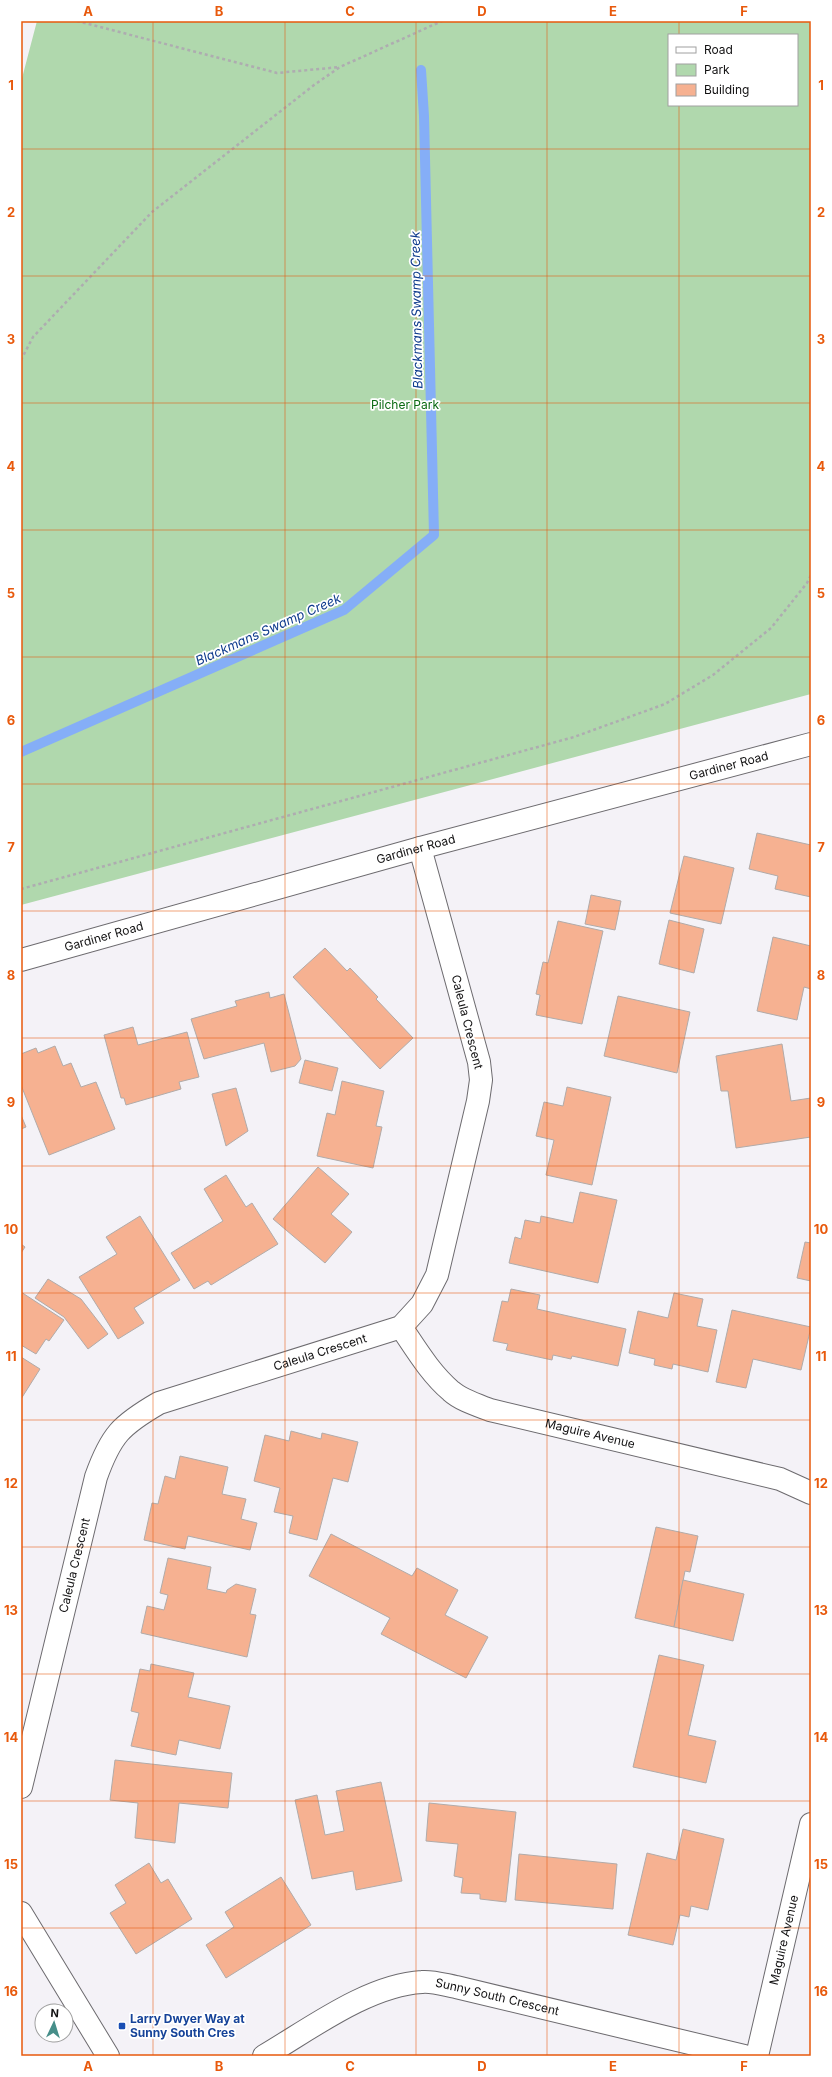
<svg xmlns="http://www.w3.org/2000/svg" width="832" height="2077" font-family="Inter,sans-serif">
<style>
.green{fill:#b0d8ad;fill-rule:evenodd}
.lines{fill:none;stroke-linecap:round;stroke-linejoin:round}
.stream{stroke:#85aef7;stroke-width:10}
.building{fill:#f6b191;stroke:#b1aba9}
.street-casing{stroke:#6d6b6f;stroke-width:24}
.secondary-casing{stroke:#6d6b6f;stroke-width:24}
.path{stroke:#aeacb0;stroke-width:2.5;stroke-dasharray:3 3;stroke-linecap:butt}
.street{stroke:#fff;stroke-width:22}
.secondary{stroke:#fff;stroke-width:22}
.grid{fill:none;stroke:#e8590c;stroke-width:1;stroke-opacity:0.55}
.transit-dot{fill:#1a4fb4;stroke:#fff;stroke-width:1.5}
.labels{text-anchor:middle;stroke-width:3.5;stroke-linejoin:round;paint-order:stroke}
.park-label{font-size:12px;fill:#096911;stroke:#fff}
.street-label{font-size:12px;fill:#121112;stroke:#fff}
.transit-label{font-size:12px;font-weight:bold;fill:#164399;stroke:#fff;text-anchor:start}
.water-label{font-size:13px;font-style:italic;fill:#0e3b8d;stroke:#fff}
.neatline{fill:none;stroke:#e8590c;stroke-width:1.5}
.grid-label{font-size:13px;text-anchor:middle;font-weight:bold;fill:#e8590c}
</style>
<rect width="100%" height="100%" fill="#f4f2f7"/>
<!-- green -->
<path class="green" d="M37 21H811V694L21 905V82ZM669 35H797V105H669Z"/>
<g class="lines">
<!-- stream -->
<polyline class="stream" points="21,752 344,610 434,535 424,116 421,70"/>
</g>
<!-- building -->
<g class="building">
<polygon points="757,833 811,845 811,897 775,889 778,876 749,869"/>
<polygon points="684,856 734,868 721,924 670,913"/>
<polygon points="591,895 621,901 615,930 585,924"/>
<polygon points="669,920 704,929 694,973 659,964"/>
<polygon points="558,921 603,931 582,1024 536,1015 540,995 536,994 543,962 548,963"/>
<polygon points="773,937 811,946 811,989 804,987 797,1020 757,1011"/>
<polygon points="325,948 347,971 350,968 378,997 376,999 413,1038 380,1069 293,977"/>
<polygon points="269,992 270,998 284,994 301,1059 295,1066 271,1072 264,1043 204,1059 191,1019 237,1006 235,1001"/>
<polygon points="618,996 690,1012 677,1073 604,1056"/>
<polygon points="133,1027 138,1045 187,1032 199,1077 179,1082 181,1089 126,1105 124,1098 121,1098 104,1035"/>
<polygon points="782,1044 791,1101 811,1098 811,1137 736,1148 728,1091 721,1091 716,1056"/>
<polygon points="55,1046 63,1066 71,1063 81,1087 96,1082 115,1129 49,1155 21,1085 21,1054 36,1048 38,1053"/>
<polygon points="305,1060 338,1068 332,1091 299,1083"/>
<polygon points="342,1081 384,1091 376,1126 382,1127 373,1168 317,1156 327,1113 335,1115"/>
<polygon points="567,1087 611,1097 592,1185 546,1175 554,1140 536,1136 544,1102 563,1106"/>
<polygon points="236,1088 248,1131 226,1146 212,1094"/>
<polygon points="21,1115 26,1127 21,1129"/>
<polygon points="318,1167 349,1194 331,1214 352,1232 325,1263 273,1219"/>
<polygon points="226,1175 246,1207 252,1203 278,1244 211,1285 208,1281 194,1289 171,1253 223,1221 204,1189"/>
<polygon points="580,1192 617,1200 598,1283 509,1263 515,1237 521,1239 525,1220 540,1223 541,1216 573,1223"/>
<polygon points="140,1216 180,1280 134,1308 144,1323 118,1339 79,1277 117,1254 106,1237"/>
<polygon points="805,1242 811,1243 811,1281 797,1278"/>
<polygon points="21,1244 25,1247 21,1253"/>
<polygon points="48,1279 81,1299 108,1334 88,1349 64,1317 35,1298"/>
<polygon points="511,1289 540,1295 537,1309 626,1329 618,1366 572,1356 571,1359 553,1355 552,1360 506,1350 508,1344 493,1341 502,1301 508,1302"/>
<polygon points="21,1292 64,1320 49,1341 46,1339 36,1354 21,1345"/>
<polygon points="674,1293 703,1299 697,1326 717,1330 708,1372 673,1364 672,1369 654,1365 655,1359 629,1353 638,1311 668,1318"/>
<polygon points="732,1310 811,1327 801,1370 753,1359 746,1388 716,1382"/>
<polygon points="21,1357 40,1369 21,1399"/>
<polygon points="291,1431 321,1439 322,1433 358,1442 348,1482 333,1478 317,1540 289,1533 293,1516 274,1512 280,1488 254,1481 265,1435 289,1441"/>
<polygon points="180,1456 228,1467 222,1494 246,1499 241,1519 257,1523 250,1550 188,1536 185,1549 144,1540 152,1503 158,1504 165,1476 175,1479"/>
<polygon points="656,1527 698,1536 690,1572 685,1571 674,1627 635,1618"/>
<polygon points="331,1534 412,1576 417,1568 458,1590 445,1615 488,1637 466,1678 381,1634 390,1618 309,1576"/>
<polygon points="168,1558 211,1567 207,1589 226,1593 227,1590 236,1584 256,1589 250,1614 256,1615 247,1657 141,1633 147,1606 164,1610 168,1595 160,1593"/>
<polygon points="683,1580 744,1594 733,1641 674,1627"/>
<polygon points="659,1655 704,1665 688,1735 716,1741 706,1783 633,1767"/>
<polygon points="151,1664 194,1673 188,1697 230,1706 220,1749 179,1740 176,1755 131,1746 139,1713 131,1711 140,1669 150,1671"/>
<polygon points="115,1760 232,1773 228,1808 179,1803 175,1843 135,1838 138,1803 110,1800"/>
<polygon points="381,1782 402,1881 356,1890 353,1871 312,1879 295,1800 317,1795 325,1835 344,1831 336,1791"/>
<polygon points="429,1803 516,1812 506,1902 480,1899 480,1894 461,1893 463,1878 454,1876 458,1844 426,1841"/>
<polygon points="683,1829 724,1839 708,1910 691,1906 689,1917 680,1915 673,1945 628,1935 647,1853 676,1860"/>
<polygon points="519,1854 617,1864 613,1909 515,1900"/>
<polygon points="149,1863 161,1883 168,1879 192,1919 136,1954 110,1913 126,1903 115,1885"/>
<polygon points="281,1877 311,1925 226,1978 206,1945 234,1927 225,1912"/>
</g>
<g class="lines">
<!-- street casing -->
<g class="street-casing">
<g id="street">
<path id="s1" d="M401 1327C416 1349 430 1373 451 1391 461 1400 477 1405 490 1410L780 1479 811 1493"/>
<path id="s2" d="M21 1787 96 1477C111 1435 121 1425 159 1403L401 1327 422 1304 437 1275 478 1101 481 1080 479 1062 420 848"/>
<polyline points="21,1913 108,2056"/>
<path id="s3" d="M264 2056C310 2029 368 1985 422 1982 433 1981 445 1985 456 1987L744 2056"/>
<path id="s4" d="M757 2056 811 1824"/>
</g>
</g>
<!-- secondary casing -->
<g class="secondary-casing">
<g id="secondary">
<path id="s5" d="M21 960 420 848 811 744"/>
</g>
</g>
<!-- path -->
<g class="path">
<polyline points="77,21 277,73 340,67"/>
<polyline points="21,360 33,337 152,212 314,85 340,67 442,21"/>
<polyline points="21,889 574,737 665,704 713,675 771,628 807,583 811,575"/>
</g>
<!-- street -->
<use href="#street" class="street"/>
<!-- secondary -->
<use href="#secondary" class="secondary"/>
</g>
<!-- grid -->
<path class="grid" d="M153 21V2056M285 21V2056M416 21V2056M547 21V2056M679 21V35M679 105V2056M21 149H811M21 276H811M21 403H811M21 530H811M21 657H811M21 784H811M21 911H811M21 1038H811M21 1166H811M21 1293H811M21 1420H811M21 1547H811M21 1674H811M21 1801H811M21 1928H811"/>
<!-- markers -->
<rect class="transit-dot" x="118" y="2022" width="8" height="8" rx="2"/>
<g class="labels">
<!-- park labels -->
<g class="park-label">
<text x="405" y="409">Pilcher Park</text>
</g>
<!-- street labels -->
<g class="street-label">
<text dy="4" stroke="none"><textPath href="#s5" startOffset="734">Gardiner Road</textPath></text>
<text dy="4" stroke="none"><textPath href="#s5" startOffset="410">Gardiner Road</textPath></text>
<text dy="4" stroke="none"><textPath href="#s5" startOffset="86">Gardiner Road</textPath></text>
<text transform="translate(467 1022) rotate(76)" y="4">Caleula Crescent</text>
<text dy="4" stroke="none"><textPath href="#s2" startOffset="588">Caleula Crescent</textPath></text>
<text dy="4" stroke="none"><textPath href="#s1" startOffset="228">Maguire Avenue</textPath></text>
<text dy="4" stroke="none"><textPath href="#s2" startOffset="228">Caleula Crescent</textPath></text>
<text dy="4" stroke="none"><textPath href="#s4" startOffset="119">Maguire Avenue</textPath></text>
<text dy="4" stroke="none"><textPath href="#s3" startOffset="253">Sunny South Crescent</textPath></text>
</g>
<!-- transit labels -->
<g class="transit-label">
<text x="130" y="2023">Larry Dwyer Way at<tspan x="130" dy="14">Sunny South Cres</tspan></text>
</g>
<!-- water labels -->
<g class="water-label">
<text transform="translate(416 310) rotate(-91)" y="5">Blackmans Swamp Creek</text>
<text transform="translate(268 629) rotate(-24)" y="5">Blackmans Swamp Creek</text>
</g>
</g>
<!-- border -->
<rect width="832" height="2077" fill="none" stroke="#ffffff" stroke-width="44"/>
<!-- legend -->
<rect x="668" y="34" width="130" height="72" fill="#ffffff" stroke="#a0a0a0"/>
<rect x="676" y="47" width="20" height="6" fill="#ffffff" stroke="#a0a0a0"/>
<text x="704" y="54" font-size="12" fill="#121112">Road</text>
<rect x="676" y="64" width="20" height="12" fill="#b0d8ad" stroke="#a0a0a0"/>
<text x="704" y="74" font-size="12" fill="#121112">Park</text>
<rect x="676" y="84" width="20" height="12" fill="#f6b191" stroke="#a0a0a0"/>
<text x="704" y="94" font-size="12" fill="#121112">Building</text>
<!-- north arrow -->
<g transform="translate(54 2023) rotate(4)"><circle r="19" fill="#ffffff" stroke="#a0a0a0"/>
<path d="M0-3L7 15L0 10L-7 15Z" fill="#468e89"/>
<text y="-6" font-size="11" font-weight="bold" text-anchor="middle" fill="#121112">N</text>
</g>
<rect x="22" y="22" width="788" height="2033" class="neatline"/>
<g class="grid-label">
<text x="88" y="16">A</text>
<text x="219" y="16">B</text>
<text x="350" y="16">C</text>
<text x="482" y="16">D</text>
<text x="613" y="16">E</text>
<text x="744" y="16">F</text>
<text x="11" y="90">1</text>
<text x="821" y="90">1</text>
<text x="11" y="217">2</text>
<text x="821" y="217">2</text>
<text x="11" y="344">3</text>
<text x="821" y="344">3</text>
<text x="11" y="471">4</text>
<text x="821" y="471">4</text>
<text x="11" y="598">5</text>
<text x="821" y="598">5</text>
<text x="11" y="725">6</text>
<text x="821" y="725">6</text>
<text x="11" y="852">7</text>
<text x="821" y="852">7</text>
<text x="11" y="980">8</text>
<text x="821" y="980">8</text>
<text x="11" y="1107">9</text>
<text x="821" y="1107">9</text>
<text x="11" y="1234">10</text>
<text x="821" y="1234">10</text>
<text x="11" y="1361">11</text>
<text x="821" y="1361">11</text>
<text x="11" y="1488">12</text>
<text x="821" y="1488">12</text>
<text x="11" y="1615">13</text>
<text x="821" y="1615">13</text>
<text x="11" y="1742">14</text>
<text x="821" y="1742">14</text>
<text x="11" y="1869">15</text>
<text x="821" y="1869">15</text>
<text x="11" y="1996">16</text>
<text x="821" y="1996">16</text>
<text x="88" y="2071">A</text>
<text x="219" y="2071">B</text>
<text x="350" y="2071">C</text>
<text x="482" y="2071">D</text>
<text x="613" y="2071">E</text>
<text x="744" y="2071">F</text>
</g>
</svg>
